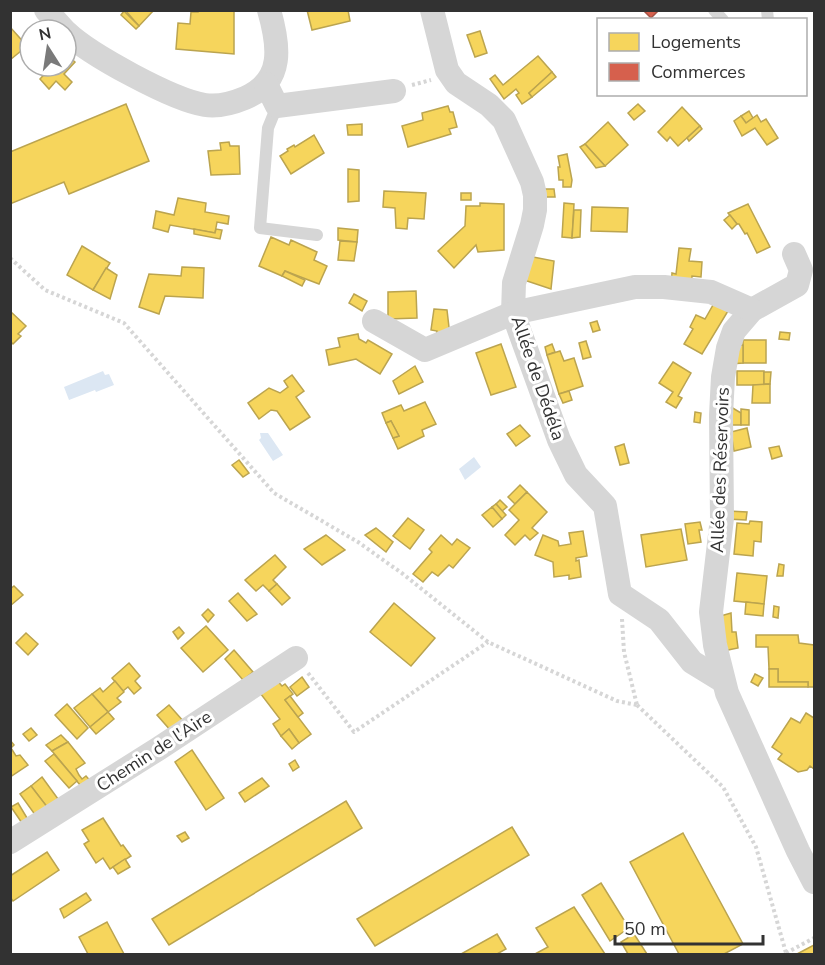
<svg xmlns="http://www.w3.org/2000/svg" width="825" height="965" font-family="'Nunito Sans',sans-serif">
<style>
.water{fill:#dce7f3}
.homes{fill:#f6d55c;stroke:#bba44f;stroke-width:1.5}
.shops{fill:#d6604d;stroke:#a55245;stroke-width:1.5}
.lines{fill:none;stroke-linecap:round;stroke-linejoin:round}
.path{stroke:#d6d6d6;stroke-width:4;stroke-dasharray:3 3;stroke-linecap:butt}
.lane{stroke:#d6d6d6;stroke-width:12}
.street{stroke:#d6d6d6;stroke-width:24}
.labels{text-anchor:middle;stroke-width:6;stroke-linejoin:round;paint-order:stroke}
.street-label{font-size:18px;fill:#323232;stroke:#fff}
</style>
<rect width="100%" height="100%" fill="#fff"/>
<!-- water -->
<g class="water">
<polygon points="103,371 105,375 109,374 114,385 96,392 95,390 69,400 64,387"/>
<polygon points="260,433 268,433 283,455 273,461 259,440 261,438"/>
<polygon points="474,457 481,467 465,480 459,469"/>
</g>
<!-- homes -->
<g class="homes">
<polygon points="125,10 154,10 139,26"/>
<polygon points="198,10 234,10 234,54 176,49 178,23 190,24 191,12 198,12"/>
<polygon points="307,10 348,10 350,21 312,30"/>
<polygon points="124,11 139,26 136,29 121,15"/>
<polygon points="10,27 27,46 10,60"/>
<polygon points="480,31 487,53 475,57 467,35"/>
<polygon points="66,54 75,62 64,74 72,82 65,90 56,81 49,89 40,79 52,66 66,66"/>
<polygon points="538,56 552,72 529,93 532,97 522,104 516,95 519,93 516,89 504,99 490,79 495,75 503,85"/>
<polygon points="552,72 556,77 532,97 529,93"/>
<polygon points="126,104 149,161 69,194 64,182 10,204 10,152"/>
<polygon points="638,104 645,111 634,120 628,113"/>
<polygon points="448,106 450,112 453,112 457,127 449,129 451,134 408,147 402,126 423,120 422,113"/>
<polygon points="682,107 700,126 678,146 670,137 667,141 658,132"/>
<polygon points="749,111 753,118 746,123 741,116"/>
<polygon points="757,115 761,122 766,119 778,138 767,145 755,128 742,136 734,121 741,116 746,123"/>
<polygon points="608,122 628,145 605,166 585,144"/>
<polygon points="362,124 362,135 348,135 347,125"/>
<polygon points="700,126 702,129 689,141 687,138"/>
<polygon points="314,135 324,153 291,174 280,156 288,151 287,149 294,145 295,147"/>
<polygon points="229,142 230,146 239,146 240,174 211,175 208,151 221,150 220,143"/>
<polygon points="585,144 605,166 596,168 580,147"/>
<polygon points="567,154 572,180 571,187 563,187 563,180 559,180 558,167 560,167 558,156"/>
<polygon points="348,169 359,170 359,201 348,202"/>
<polygon points="544,189 554,189 555,197 545,197"/>
<polygon points="384,191 426,193 424,219 408,218 407,229 396,228 395,208 383,207"/>
<rect x="461" y="193" width="10" height="7"/>
<polygon points="178,198 206,203 205,212 229,216 228,224 217,222 215,233 170,225 168,232 153,228 156,211 174,215"/>
<polygon points="480,203 504,204 504,250 478,252 476,245 454,268 438,251 465,226 466,206 480,206"/>
<polygon points="564,203 574,204 572,238 562,237"/>
<polygon points="748,204 770,247 757,253 747,233 745,234 739,224 737,224 728,213"/>
<polygon points="592,207 628,208 627,232 591,231"/>
<polygon points="574,210 581,210 580,237 572,238"/>
<polygon points="730,215 737,224 732,229 724,220"/>
<polygon points="338,228 358,230 357,242 338,240"/>
<polygon points="194,229 215,233 216,229 222,230 220,239 194,234"/>
<polygon points="271,237 289,245 291,240 317,252 314,260 327,266 319,284 285,271 282,276 259,266"/>
<polygon points="340,241 357,242 354,261 338,260"/>
<polygon points="82,246 110,263 93,290 67,275"/>
<polygon points="679,248 691,249 689,261 702,262 701,277 692,276 691,289 671,288 672,273 676,274"/>
<polygon points="528,256 554,261 551,289 524,280"/>
<polygon points="182,267 204,268 203,298 165,296 159,314 139,307 149,274 181,276"/>
<polygon points="106,268 117,275 110,299 93,290"/>
<polygon points="285,271 305,280 302,286 282,276"/>
<polygon points="416,291 417,318 388,319 388,292"/>
<polygon points="354,294 367,301 362,311 349,303"/>
<polygon points="717,298 731,306 702,354 684,344 693,329 690,327 696,315 705,319"/>
<polygon points="434,309 447,310 450,336 436,336 437,331 431,330"/>
<polygon points="10,311 26,326 18,334 21,336 13,344 10,341"/>
<polygon points="597,321 600,330 593,332 590,323"/>
<polygon points="780,332 790,333 789,340 779,339"/>
<polygon points="358,334 359,339 366,343 368,340 392,354 380,374 356,359 329,365 326,350 340,347 338,338"/>
<rect x="743" y="340" width="23" height="23"/>
<polygon points="586,341 591,357 583,359 579,343"/>
<polygon points="501,344 516,387 491,395 476,353"/>
<polygon points="552,344 555,352 547,355 545,347"/>
<polygon points="743,345 743,363 730,364 734,346"/>
<polygon points="560,351 564,361 574,358 583,386 559,394 547,355"/>
<polygon points="673,362 691,373 678,396 682,398 676,408 666,402 673,392 659,383"/>
<polygon points="415,366 423,382 399,394 393,381"/>
<rect x="737" y="371" width="27" height="14"/>
<polygon points="764,372 771,372 770,384 764,384"/>
<polygon points="292,375 304,391 296,397 310,417 290,430 277,411 271,410 259,419 248,403 269,388 280,393 288,387 284,381"/>
<polygon points="770,384 770,403 752,403 753,385"/>
<polygon points="569,391 572,400 563,403 559,394"/>
<polygon points="425,402 436,424 422,430 424,436 398,449 393,438 399,436 391,421 386,423 382,413 401,405 404,411"/>
<polygon points="731,407 741,413 741,425 731,425"/>
<polygon points="741,409 749,410 749,425 741,425"/>
<polygon points="695,412 701,413 700,423 694,422"/>
<polygon points="391,421 399,436 393,438 386,423"/>
<polygon points="520,425 530,436 516,446 507,434"/>
<polygon points="747,428 751,447 734,451 731,432"/>
<polygon points="624,444 629,463 620,465 615,447"/>
<polygon points="779,446 782,456 772,459 769,448"/>
<polygon points="239,460 249,473 243,477 232,465"/>
<polygon points="520,485 527,492 515,504 508,497"/>
<polygon points="527,492 547,512 532,528 538,533 530,540 525,535 515,545 505,535 519,520 509,510"/>
<polygon points="500,500 507,507 502,511 496,504"/>
<polygon points="496,504 506,515 502,519 492,507"/>
<polygon points="492,507 502,519 493,527 482,515"/>
<polygon points="728,511 747,512 746,520 727,519"/>
<polygon points="408,518 424,530 410,549 393,536"/>
<polygon points="750,521 762,522 761,542 754,541 753,556 734,554 737,523 749,524"/>
<polygon points="700,522 702,530 699,530 701,542 688,544 685,524"/>
<polygon points="376,528 393,542 386,552 365,535"/>
<polygon points="681,529 687,560 646,567 641,535"/>
<polygon points="583,531 587,556 576,558 576,561 579,560 581,577 569,579 569,575 554,577 553,562 535,555 543,535 558,541 559,546 571,544 569,533"/>
<polygon points="326,535 345,550 322,565 304,549"/>
<polygon points="441,535 452,545 457,539 470,548 453,568 449,565 438,576 432,572 423,582 413,574 432,552 429,549"/>
<polygon points="275,555 286,567 273,580 277,584 269,591 263,585 256,591 245,580"/>
<polygon points="779,564 784,565 783,576 777,576"/>
<polygon points="737,573 767,576 764,604 734,601"/>
<polygon points="277,584 290,598 282,605 269,591"/>
<polygon points="14,586 23,595 10,606 10,589"/>
<polygon points="238,593 257,614 247,621 229,601"/>
<polygon points="746,602 764,604 763,616 745,614"/>
<polygon points="394,603 435,638 411,666 370,632"/>
<polygon points="774,606 779,607 778,618 773,617"/>
<polygon points="208,609 214,615 208,622 202,615"/>
<polygon points="731,613 732,632 736,632 738,648 723,651 717,617"/>
<polygon points="206,626 228,650 203,672 181,648"/>
<polygon points="179,627 184,633 178,639 173,632"/>
<polygon points="26,633 38,644 28,655 16,643"/>
<polygon points="756,635 798,635 799,643 814,645 814,687 808,687 808,682 778,682 778,669 769,669 768,647 756,647"/>
<polygon points="234,650 253,672 243,680 225,659"/>
<polygon points="129,663 140,676 135,681 141,688 134,694 128,687 123,691 112,678"/>
<polygon points="769,669 778,669 778,682 808,682 808,687 769,687"/>
<polygon points="755,674 763,678 758,686 751,682"/>
<polygon points="274,677 282,686 285,684 293,694 285,700 311,734 299,743 289,729 281,736 273,724 280,719 257,689"/>
<polygon points="302,677 309,687 297,696 290,687"/>
<polygon points="115,681 124,692 117,698 121,702 108,712 92,694 100,688 103,692"/>
<polygon points="92,694 108,712 90,727 74,708"/>
<polygon points="290,696 303,713 298,717 285,700"/>
<polygon points="67,704 88,728 77,739 55,715"/>
<polygon points="169,705 185,723 172,732 157,715"/>
<polygon points="108,712 114,719 96,734 90,727"/>
<polygon points="806,713 814,718 814,769 810,766 807,770 798,772 778,759 782,754 772,747 791,718 800,723"/>
<polygon points="31,728 37,735 29,741 23,734"/>
<polygon points="289,729 299,743 292,749 281,736"/>
<polygon points="61,735 68,742 52,751 46,745"/>
<polygon points="10,740 14,745 11,748 16,756 20,755 28,765 10,777"/>
<polygon points="68,742 85,763 76,769 79,775 82,779 86,776 94,785 85,791 52,751"/>
<polygon points="192,750 224,798 206,810 175,762"/>
<polygon points="54,754 77,781 69,788 45,761"/>
<polygon points="295,760 299,767 293,771 289,764"/>
<polygon points="42,777 61,803 50,811 31,786"/>
<polygon points="262,778 269,786 245,802 239,793"/>
<polygon points="31,786 48,808 36,816 20,794"/>
<polygon points="346,801 362,828 169,945 152,919"/>
<polygon points="18,803 27,818 22,823 11,807"/>
<polygon points="103,818 121,846 123,845 131,856 110,869 103,858 96,863 84,844 89,841 82,830"/>
<polygon points="512,827 529,855 375,946 357,919"/>
<polygon points="185,832 189,838 182,842 177,836"/>
<polygon points="683,833 743,944 724,954 679,954 630,862"/>
<polygon points="47,852 59,870 13,901 10,897 10,876"/>
<polygon points="125,859 130,867 118,874 113,867"/>
<polygon points="601,883 629,928 610,941 582,895"/>
<polygon points="86,893 91,900 64,918 60,909"/>
<polygon points="574,907 605,954 535,954 548,947 536,928"/>
<polygon points="107,922 124,954 88,954 79,937"/>
<polygon points="497,934 506,949 497,954 461,954"/>
<polygon points="634,934 647,954 628,954 621,942"/>
<polygon points="814,945 814,954 797,954"/>
</g>
<!-- shops -->
<polygon class="shops" points="643,10 659,10 651,18"/>
<g class="lines">
<!-- path -->
<g class="path">
<polyline points="412,85 431,80"/>
<polyline points="10,258 45,290 124,323 274,493 358,542 403,574 488,642 617,701 637,705"/>
<polyline points="622,619 624,652 637,705"/>
<polyline points="308,673 354,732 488,642"/>
<polyline points="637,705 723,787 756,847 786,953 784,954"/>
<polyline points="786,953 814,938"/>
</g>
<!-- lane -->
<g class="lane">
<polyline points="714,10 723,20"/>
<polyline points="767,10 768,20"/>
<polyline points="277,106 268,128 260,228 317,235"/>
</g>
<!-- street -->
<g class="street">
<polyline points="46,10 64,30"/>
<polyline points="432,10 447,70 456,83 489,105 504,120 532,182 535,195 535,210 532,225 514,283 513,313 559,440 576,475 605,506 620,594 659,620 692,662 723,681"/>
<path d="M66 32C90 55 173 100 205 105 218 107 233 103 245 98 285 81 279 45 269 10"/>
<polyline points="266,84 277,106 394,91"/>
<polyline points="794,254 801,270 797,285 752,310 734,331 728,348 723,377 721,415 722,518 711,612 715,645 727,693 798,851 814,882"/>
<polyline points="374,321 425,350 513,313 635,287 664,287 711,292 752,310"/>
<polyline points="10,842 158,749 296,658"/>
</g>
</g>
<g class="labels">
<!-- street labels -->
<g class="street-label">
<text transform="translate(538 378) rotate(71)" y="6">Allée de Dédéla</text>
<text transform="translate(720 470) rotate(-88)" y="6">Allée des Réservoirs</text>
<text transform="translate(154 751) rotate(-33)" y="6">Chemin de l'Aire</text>
</g>
</g>
<!-- border -->
<rect width="825" height="965" fill="none" stroke="#323232" stroke-width="24"/>
<!-- legend -->
<rect x="597" y="18" width="210" height="78" fill="#ffffff" stroke="#adadad" stroke-width="1.5"/>
<rect x="609" y="33" width="30" height="18" fill="#f6d55c" stroke="#adadad" stroke-width="1.5"/>
<text x="651" y="48" font-size="18" fill="#323232">Logements</text>
<rect x="609" y="63" width="30" height="18" fill="#d6604d" stroke="#adadad" stroke-width="1.5"/>
<text x="651" y="78" font-size="18" fill="#323232">Commerces</text>
<!-- north arrow -->
<g transform="translate(48 48) rotate(348)"><circle r="28" fill="#ffffff" stroke="#adadad" stroke-width="1.5"/>
<path d="M0-4.5L10 22L0 15L-10 22Z" fill="#7a7a7a"/>
<text y="-9" font-size="16" font-weight="bold" text-anchor="middle" fill="#323232">N</text>
</g>
<!-- scale -->
<path d="M615 935v9h148v-9" fill="none" stroke="#323232" stroke-width="3"/>
<text x="624" y="935" font-size="18" fill="#323232" stroke="#ffffff" stroke-width="4.5" paint-order="stroke">50 m</text>
</svg>
